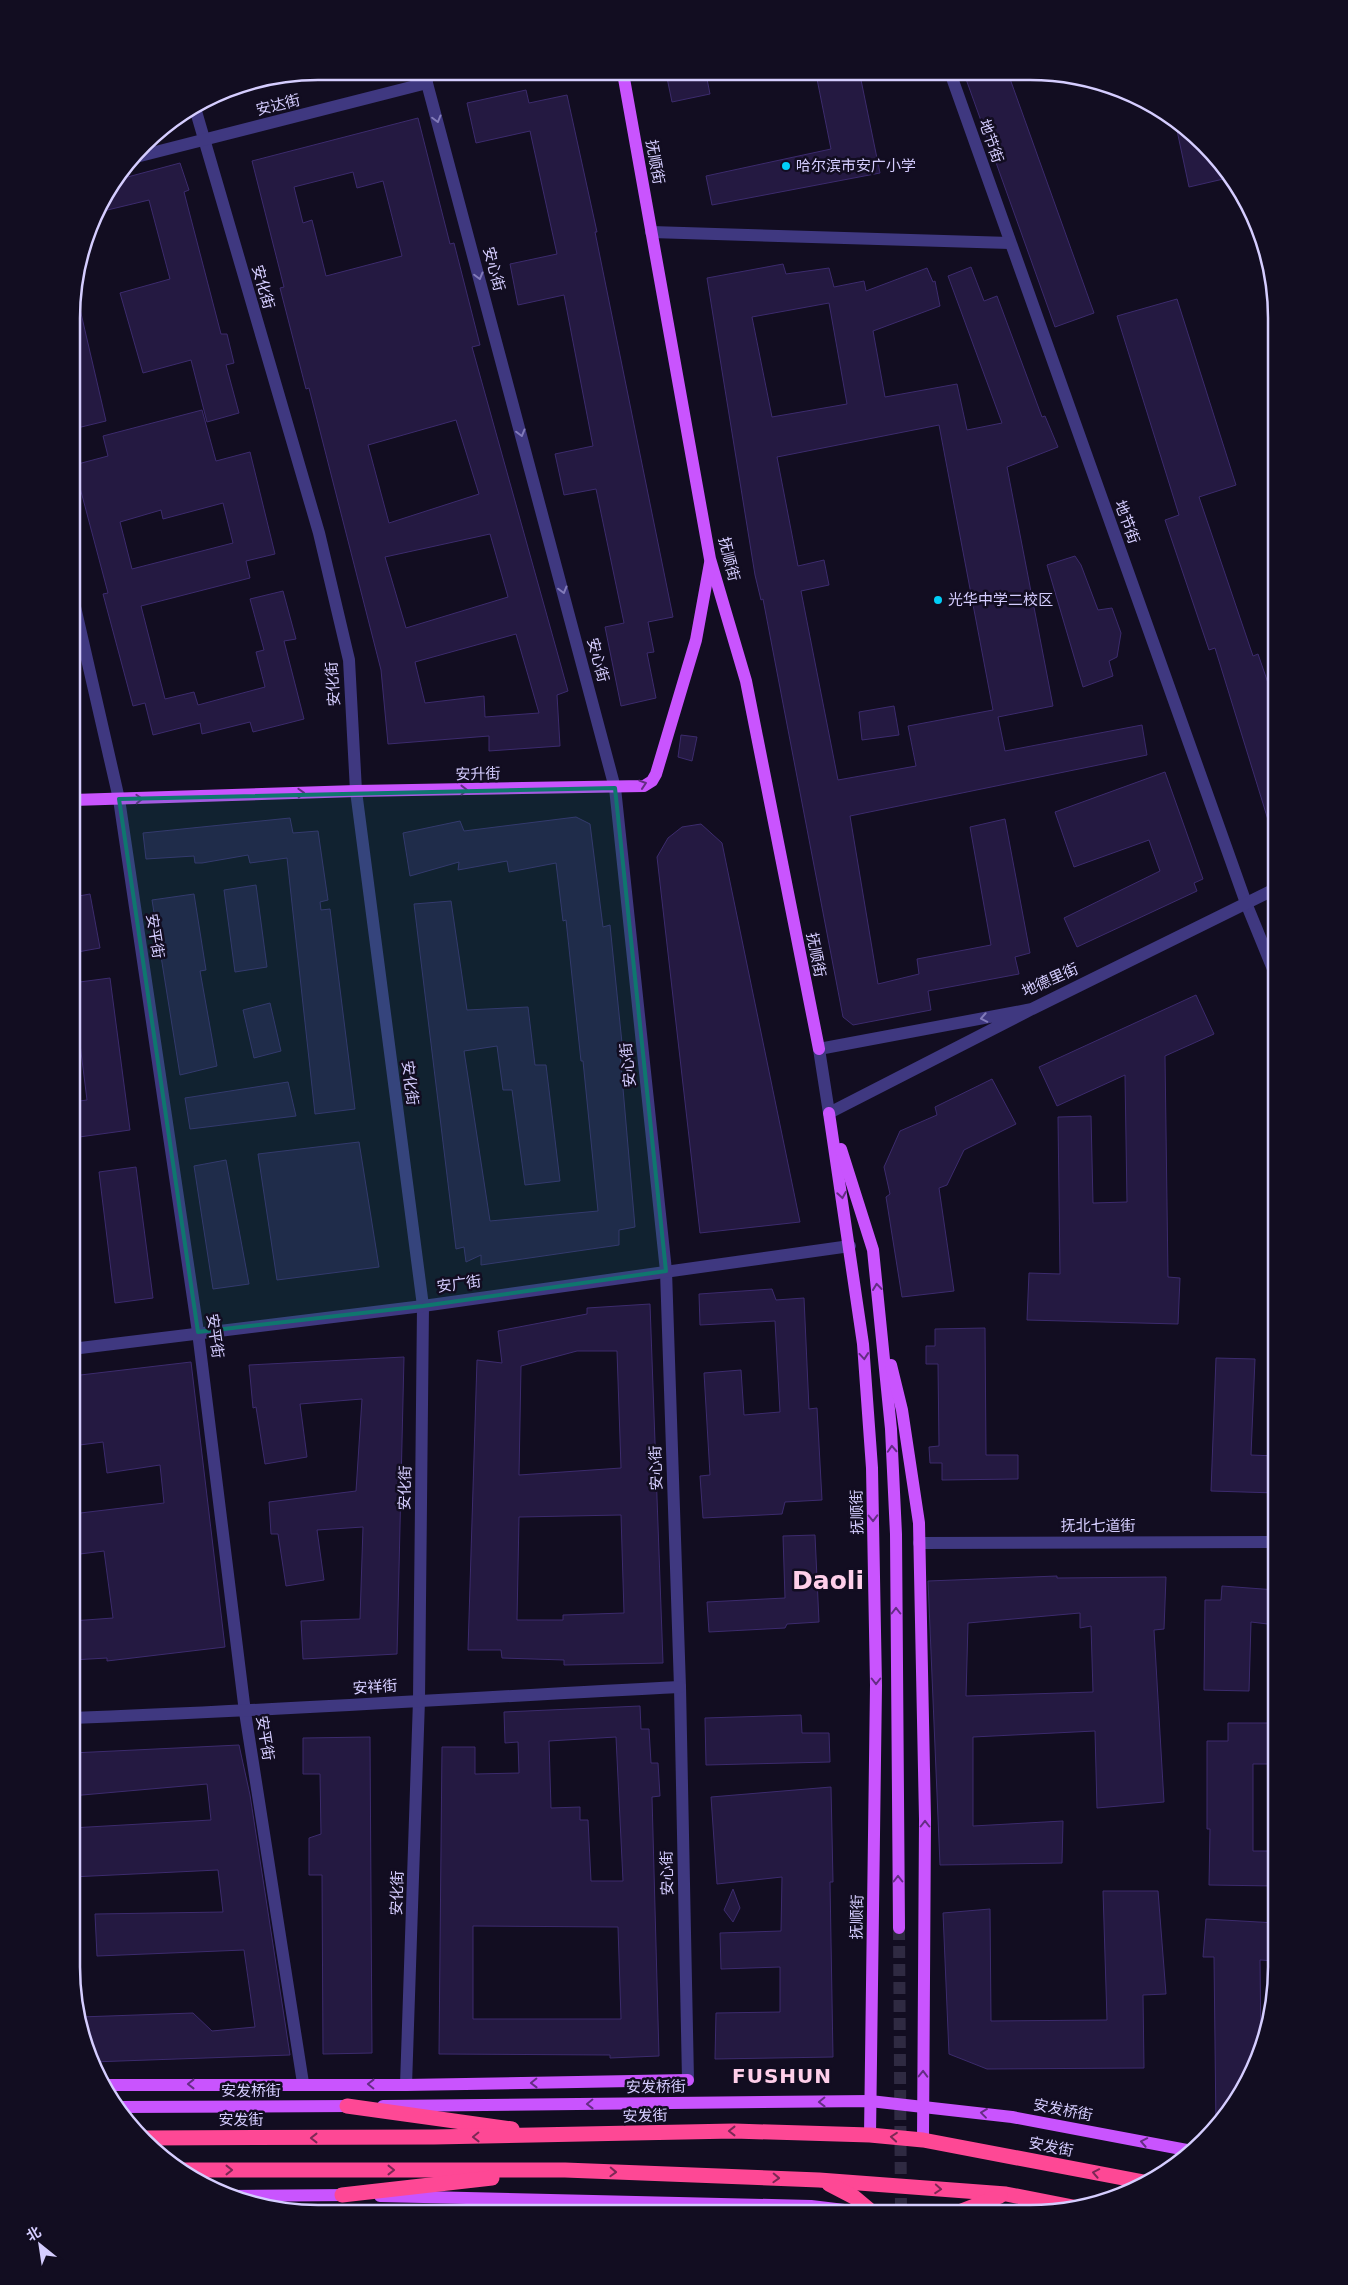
<svg xmlns="http://www.w3.org/2000/svg" width="1348" height="2285" font-family="'DejaVu Sans','Noto Sans SC',sans-serif">
<style>
.building{fill:#241941;stroke:#3c2b6d;fill-rule:evenodd}
.lines{fill:none;stroke-linecap:round;stroke-linejoin:round}
.major-tunnel{stroke:#2f2a42;stroke-width:12;stroke-dasharray:12 6;stroke-linecap:butt}
.minor{stroke:#3f3880;stroke-width:12}
.major{stroke:#c954fe;stroke-width:12}
.highway{stroke:#fe4895;stroke-width:15}
.oneway{stroke:#827bb9}
.oneway2{stroke:#642d84}
.oneway3{stroke:#7c2855}
.marked{fill:#0f766e;fill-opacity:0.2;stroke:#0f766e;stroke-width:4;stroke-linejoin:round}
.poi-dot{fill:#01cff7;stroke:#120d21;stroke-width:2}
.labels{text-anchor:middle;stroke-width:5;stroke-linejoin:round;paint-order:stroke}
.street-label{font-size:15px;fill:#d5cdff;stroke:#120d21}
.poi-label{font-size:15px;fill:#d5cdff;stroke:#120d21;text-anchor:start}
.district-label{font-size:20px;font-weight:bold;letter-spacing:1px;fill:#ffcfea;stroke:#120d21}
.town-label{font-size:25px;font-weight:bold;fill:#ffcfea;stroke:#120d21}
.rim{fill:none;stroke:#d5cdff;stroke-width:2.5}
</style>
<rect width="100%" height="100%" fill="#120d21"/>
<!-- building -->
<g class="building">
<polygon points="666,73 706,74 710,94 672,102"/>
<polygon points="816,74 860,75 880,173 712,205 706,176 831,149"/>
<polygon points="977,75 1009,76 1094,313 1055,327 966,79"/>
<polygon points="526,90 529,103 567,95 597,232 595,232 673,617 648,622 654,652 647,653 656,698 621,706 605,627 624,623 596,489 564,495 555,454 593,446 564,295 518,305 510,264 557,254 530,131 476,143 467,103"/>
<path d="M418 118 450 244 454 243 480 345 472 347 568 691 557 695 560 746 489 751V736L388 744 381 670 309 388 306 389 280 288 284 287 252 161ZM353 172 357 188 383 181 402 256 326 276 312 220 303 223 294 187ZM456 420 479 494 389 523 368 445ZM490 534 508 597 406 628 385 557ZM516 634 539 713 485 717 484 696 425 703 415 662Z"/>
<polygon points="1175,121 1193,132 1232,177 1189,187"/>
<polygon points="180,163 189,190 184,192 221,334 227,334 234,363 226,365 239,413 207,422 191,360 143,373 120,293 170,279 149,200 95,213 120,179"/>
<path d="M783 264 786 274 829 268 834 287 864 281 866 291 927 268 933 282 935 281 940 306 873 331 885 397 957 384 967 430 1002 423 948 276 971 267 984 301 997 296 1042 417 1045 416 1058 447 1007 467 1053 706 998 717 1005 751 1142 725 1147 755 850 816 878 984 919 974 917 959 991 945 970 827 1005 819 1030 953 1015 957 1019 974 928 991 931 1010 853 1025 843 1017 763 599 761 600 755 575 707 278ZM829 303 847 404 772 417 752 317ZM939 425 993 710 908 726 916 766 838 780 801 591 829 585 824 560 798 566 777 457Z"/>
<polygon points="1177,299 1236,485 1199,497 1253,656 1258,654 1277,709 1277,835 1273,836 1215,648 1209,650 1165,520 1179,515 1117,316"/>
<polygon points="80,309 106,421 73,429 73,310"/>
<path d="M202 410 216 461 250 452 275 554 246 561 250 578 141 606 165 699 194 692 198 705 265 687 256 652 264 650 250 599 283 591 296 639 284 641 304 719 253 732 250 722 202 734 200 723 153 735 145 703 133 706 103 594 108 593 74 465 108 456 103 436ZM223 503 233 543 132 569 120 522 161 510 163 519Z"/>
<polygon points="1075,556 1081,565 1098,610 1112,608 1121,633 1117,657 1109,661 1113,676 1083,687 1047,565"/>
<polygon points="894,706 899,735 862,740 859,712"/>
<polygon points="681,735 697,737 692,761 678,757"/>
<polygon points="1165,772 1203,879 1194,883 1197,891 1077,947 1064,918 1160,871 1149,840 1074,867 1055,812"/>
<polygon points="576,817 590,824 603,927 610,925 623,1053 620,1054 635,1227 619,1230 619,1245 481,1265 481,1255 466,1262 464,1247 456,1249 414,904 451,901 467,1010 528,1007 535,1065 546,1065 560,1181 525,1185 512,1090 503,1090 497,1046 464,1051 490,1221 598,1211 583,1061 581,1061 566,920 563,921 556,863 509,872 507,861 458,870 459,862 410,876 403,833 460,821 464,831"/>
<polygon points="290,818 293,833 318,831 328,900 320,902 321,910 330,909 355,1109 315,1114 287,858 250,863 248,855 202,863 195,863 194,856 146,859 143,833"/>
<polygon points="701,824 722,843 800,1222 700,1233 657,857 668,838 682,827"/>
<polygon points="256,885 267,967 235,972 224,890"/>
<polygon points="90,894 100,948 72,953 73,897"/>
<polygon points="194,894 206,970 200,971 217,1066 180,1075 152,900"/>
<polygon points="110,978 130,1130 72,1138 72,1102 87,1100 77,1020 72,1020 72,983"/>
<polygon points="1196,995 1214,1034 1165,1056 1168,1277 1180,1278 1178,1324 1027,1320 1029,1273 1060,1274 1058,1117 1091,1116 1093,1203 1127,1202 1125,1075 1057,1106 1039,1067"/>
<polygon points="270,1003 281,1051 254,1058 243,1010"/>
<polygon points="992,1079 1016,1124 964,1150 947,1185 939,1188 954,1291 902,1297 886,1197 890,1194 884,1167 900,1131 937,1115 935,1107"/>
<polygon points="288,1082 296,1116 190,1129 185,1098"/>
<polygon points="359,1142 379,1267 277,1280 258,1154"/>
<polygon points="226,1160 249,1284 213,1289 194,1166"/>
<polygon points="136,1167 153,1298 115,1303 99,1172"/>
<polygon points="772,1289 776,1300 804,1298 809,1409 817,1408 822,1500 785,1502 782,1514 703,1518 700,1476 710,1475 704,1373 741,1370 744,1415 780,1412 775,1321 700,1325 699,1294"/>
<path d="M650 1304 663 1663 564 1665V1660L502 1658 501 1650H468L477 1360 502 1363 498 1331 587 1314V1308ZM577 1351H617L621 1468 519 1475 521 1366ZM621 1515 624 1613 563 1615V1620H517L519 1517Z"/>
<polygon points="985,1328 986,1455 1018,1455 1018,1479 942,1480 942,1463 930,1463 929,1447 939,1446 938,1364 926,1364 926,1346 935,1346 935,1329"/>
<polygon points="404,1357 397,1654 303,1659 301,1621 360,1619 363,1527 317,1530 324,1580 286,1586 278,1534 271,1534 269,1502 356,1491 362,1399 300,1404 307,1457 265,1464 256,1407 253,1408 249,1365"/>
<polygon points="1216,1358 1255,1359 1251,1455 1276,1456 1276,1493 1211,1491"/>
<polygon points="191,1362 225,1647 107,1661 107,1658 72,1660 72,1621 113,1618 104,1551 72,1555 72,1514 164,1503 160,1465 107,1473 103,1442 72,1446 72,1376"/>
<polygon points="815,1535 819,1622 787,1624 785,1628 709,1632 707,1602 785,1598 783,1536"/>
<path d="M1057 1576V1578L1166 1577 1164 1629 1154 1630 1164 1802 1097 1808 1095 1731 973 1737V1826L1063 1821 1062 1863 940 1865 928 1581ZM1080 1613V1628L1091 1626 1093 1692 966 1696 968 1623Z"/>
<polygon points="1222,1586 1276,1590 1276,1625 1251,1622 1249,1691 1204,1690 1205,1600 1221,1600"/>
<path d="M640 1706 641 1729H649L651 1763H658L660 1796 652 1797 659 2056 610 2058V2055L439 2054 442 1747H475V1774L519 1773 518 1742 505 1743 504 1712ZM616 1737 623 1881H591L588 1820H580V1807L551 1808 549 1741ZM473 1926 618 1927 621 2019H473Z"/>
<polygon points="801,1715 802,1733 829,1733 830,1762 706,1765 705,1718"/>
<polygon points="1228,1723 1276,1723 1276,1764 1253,1764 1253,1851 1276,1851 1276,1886 1209,1885 1210,1829 1207,1829 1207,1741 1228,1741"/>
<polygon points="370,1737 372,2053 323,2054 322,1875 309,1875 309,1838 321,1834 320,1774 303,1774 303,1738"/>
<polygon points="239,1745 250,1795 290,2055 92,2062 84,2047 80,2017 193,2013 212,2031 255,2027 244,1950 97,1956 95,1914 223,1912 218,1870 71,1877 71,1828 211,1820 207,1784 71,1796 72,1753"/>
<polygon points="831,1787 833,1882 830,1882 833,2057 715,2059 716,2013 780,2012 780,1967 721,1969 720,1933 781,1931 782,1877 717,1884 711,1797"/>
<polygon points="733,1889 740,1908 733,1922 724,1910"/>
<polygon points="1103,1891 1158,1891 1166,1994 1143,1995 1144,2068 987,2069 949,2054 943,1913 990,1909 991,2021 1107,2020"/>
<polygon points="1206,1919 1276,1923 1276,1961 1260,1960 1261,2047 1258,2061 1226,2118 1216,2127 1214,1957 1203,1957"/>
</g>
<g class="lines">
<!-- major-tunnel -->
<polyline class="major-tunnel" points="899,1928 901,2213"/>
<!-- minor -->
<g class="minor">
<polyline points="424,72 615,788 666,1271 680,1687 688,2080"/>
<polyline points="951,75 1246,903 1277,979"/>
<polyline points="195,108 319,533 349,660 356,791 423,1306 419,1700 406,2085"/>
<polyline points="136,157 427,83"/>
<polyline points="651,232 1010,243"/>
<polyline points="73,598 119,799 198,1332 245,1712 303,2083"/>
<polyline points="1032,1009 829,1113 819,1049 1032,1009 1277,888"/>
<polyline points="72,1349 423,1306 850,1246"/>
<polyline points="919,1543 1276,1542"/>
<path d="M72 1718C274 1711 477 1697 680 1687"/>
</g>
<!-- major -->
<g class="major">
<polyline points="623,73 710,559 746,681 819,1049"/>
<polyline points="73,800 356,791 644,786 652,781 656,774 696,640 710,563"/>
<polyline points="829,1113 863,1344 872,1468 876,1685 870,2135"/>
<polyline points="841,1149 873,1250 891,1429 896,1534 899,1928"/>
<polyline points="891,1365 902,1410 919,1523 925,1819 923,2140"/>
<polyline points="105,2085 406,2085 688,2080"/>
<polyline points="383,2106 870,2101 1012,2117 1192,2151"/>
<polyline points="117,2107 356,2106"/>
<polyline points="227,2196 352,2195"/>
<polyline points="380,2196 811,2206 869,2213"/>
</g>
<!-- highway -->
<g class="highway">
<polyline points="347,2106 512,2129"/>
<polyline points="143,2138 434,2137 734,2131 870,2135 923,2140 1144,2182"/>
<polyline points="180,2170 565,2170 819,2180 1006,2194 1073,2207"/>
<polyline points="829,2184 854,2197 873,2213"/>
<polyline points="342,2195 492,2178"/>
<polyline points="954,2214 1000,2196"/>
</g>
</g>
<!-- one-way arrows -->
<defs><path id="oneway-chevron" d="M-2-3.5L2.5 0L-2 3.5" fill="none" stroke-width="1.6" stroke-linecap="round" stroke-linejoin="round" transform="scale(1.25)"/></defs>
<g class="oneway">
<use href="#oneway-chevron" transform="translate(437 119) rotate(75)"/>
<use href="#oneway-chevron" transform="translate(479 276) rotate(75)"/>
<use href="#oneway-chevron" transform="translate(521 433) rotate(75)"/>
<use href="#oneway-chevron" transform="translate(563 590) rotate(75)"/>
<use href="#oneway-chevron" transform="translate(984 1018) rotate(169)"/>
</g>
<g class="oneway2">
<use href="#oneway-chevron" transform="translate(643 784) rotate(-18)"/>
<use href="#oneway-chevron" transform="translate(464 790) rotate(-1)"/>
<use href="#oneway-chevron" transform="translate(301 793) rotate(-2)"/>
<use href="#oneway-chevron" transform="translate(139 799) rotate(-2)"/>
<use href="#oneway-chevron" transform="translate(842 1195) rotate(81)"/>
<use href="#oneway-chevron" transform="translate(877 1287) rotate(-96)"/>
<use href="#oneway-chevron" transform="translate(864 1356) rotate(85)"/>
<use href="#oneway-chevron" transform="translate(892 1449) rotate(-93)"/>
<use href="#oneway-chevron" transform="translate(873 1518) rotate(89)"/>
<use href="#oneway-chevron" transform="translate(896 1611) rotate(-90)"/>
<use href="#oneway-chevron" transform="translate(876 1681) rotate(90)"/>
<use href="#oneway-chevron" transform="translate(925 1824) rotate(-90)"/>
<use href="#oneway-chevron" transform="translate(898 1879) rotate(-90)"/>
<use href="#oneway-chevron" transform="translate(923 2074) rotate(-89)"/>
<use href="#oneway-chevron" transform="translate(534 2083) rotate(179)"/>
<use href="#oneway-chevron" transform="translate(191 2084) rotate(180)"/>
<use href="#oneway-chevron" transform="translate(371 2084) rotate(-179)"/>
<use href="#oneway-chevron" transform="translate(822 2102) rotate(179)"/>
<use href="#oneway-chevron" transform="translate(590 2104) rotate(179)"/>
<use href="#oneway-chevron" transform="translate(984 2113) rotate(-173)"/>
<use href="#oneway-chevron" transform="translate(1144 2142) rotate(-169)"/>
</g>
<g class="oneway3">
<use href="#oneway-chevron" transform="translate(732 2131) rotate(180)"/>
<use href="#oneway-chevron" transform="translate(476 2137) rotate(179)"/>
<use href="#oneway-chevron" transform="translate(894 2137) rotate(-175)"/>
<use href="#oneway-chevron" transform="translate(314 2138) rotate(180)"/>
<use href="#oneway-chevron" transform="translate(229 2170)"/>
<use href="#oneway-chevron" transform="translate(391 2170)"/>
<use href="#oneway-chevron" transform="translate(613 2172) rotate(2)"/>
<use href="#oneway-chevron" transform="translate(1096 2173) rotate(-169)"/>
<use href="#oneway-chevron" transform="translate(776 2178) rotate(2)"/>
<use href="#oneway-chevron" transform="translate(938 2189) rotate(4)"/>
</g>
<!-- marked area -->
<path class="marked" d="M615 788 666 1271 423 1306 198 1332 119 799Z"/>
<!-- markers -->
<g class="poi-dot">
<circle cx="786" cy="166" r="5"/>
<circle cx="938" cy="600" r="5"/>
</g>
<g class="labels">
<!-- street labels -->
<g class="street-label">
<text transform="translate(278 105) rotate(-14)" y="5">安达街</text>
<text transform="translate(991 141) rotate(71)" y="5">地节街</text>
<text transform="translate(655 162) rotate(80)" y="5">抚顺街</text>
<text transform="translate(494 269) rotate(75)" y="5">安心街</text>
<text transform="translate(263 287) rotate(74)" y="5">安化街</text>
<text transform="translate(1127 522) rotate(70)" y="5">地节街</text>
<text transform="translate(729 559) rotate(76)" y="5">抚顺街</text>
<text transform="translate(598 660) rotate(75)" y="5">安心街</text>
<text transform="translate(333 684) rotate(-94)" y="5">安化街</text>
<text transform="translate(478 774) rotate(-1)" y="5">安升街</text>
<text transform="translate(155 936) rotate(81)" y="5">安平街</text>
<text transform="translate(816 955) rotate(79)" y="5">抚顺街</text>
<text transform="translate(1050 980) rotate(-24)" y="5">地德里街</text>
<text transform="translate(628 1065) rotate(-96)" y="5">安心街</text>
<text transform="translate(410 1083) rotate(83)" y="5">安化街</text>
<text transform="translate(459 1284) rotate(-8)" y="5">安广街</text>
<text transform="translate(215 1336) rotate(82)" y="5">安平街</text>
<text transform="translate(656 1468) rotate(-92)" y="5">安心街</text>
<text transform="translate(405 1488) rotate(-89)" y="5">安化街</text>
<text transform="translate(857 1512) rotate(-91)" y="5">抚顺街</text>
<text x="1098" y="1531">抚北七道街</text>
<text transform="translate(375 1687) rotate(-4)" y="5">安祥街</text>
<text transform="translate(265 1738) rotate(81)" y="5">安平街</text>
<text transform="translate(667 1873) rotate(-91)" y="5">安心街</text>
<text transform="translate(397 1893) rotate(-88)" y="5">安化街</text>
<text transform="translate(857 1917) rotate(-89)" y="5">抚顺街</text>
<text transform="translate(656 2087) rotate(-1)" y="5">安发桥街</text>
<text x="251" y="2096">安发桥街</text>
<text transform="translate(1063 2110) rotate(11)" y="5">安发桥街</text>
<text transform="translate(645 2116) rotate(-2)" y="5">安发街</text>
<text x="241" y="2125">安发街</text>
<text transform="translate(1051 2147) rotate(11)" y="5">安发街</text>
</g>
<!-- poi labels -->
<g class="poi-label">
<text x="796" y="171">哈尔滨市安广小学</text>
<text x="948" y="605">光华中学二校区</text>
</g>
<!-- district labels -->
<g class="district-label">
<text x="782" y="2083">FUSHUN</text>
</g>
<!-- town labels -->
<g class="town-label">
<text x="828" y="1589">Daoli</text>
</g>
</g>
<!-- crop -->
<path d="M0 0H1348V2285H0ZM318 80H1030A238 238 0 0 1 1268 318V1967A238 238 0 0 1 1030 2205H318A238 238 0 0 1 80 1967V318A238 238 0 0 1 318 80Z" fill="#120d21" fill-rule="evenodd"/>
<path class="rim" d="M318 80H1030A238 238 0 0 1 1268 318V1967A238 238 0 0 1 1030 2205H318A238 238 0 0 1 80 1967V318A238 238 0 0 1 318 80Z"/>
<!-- north arrow -->
<g transform="translate(40 2245) rotate(330)" stroke="#120d21" stroke-width="4" paint-order="stroke">
<path d="M0-4L9 19L0 12L-9 19Z" fill="#d5cdff"/>
<text y="-8" font-size="14" font-weight="bold" text-anchor="middle" fill="#d5cdff">北</text>
</g>
</svg>
